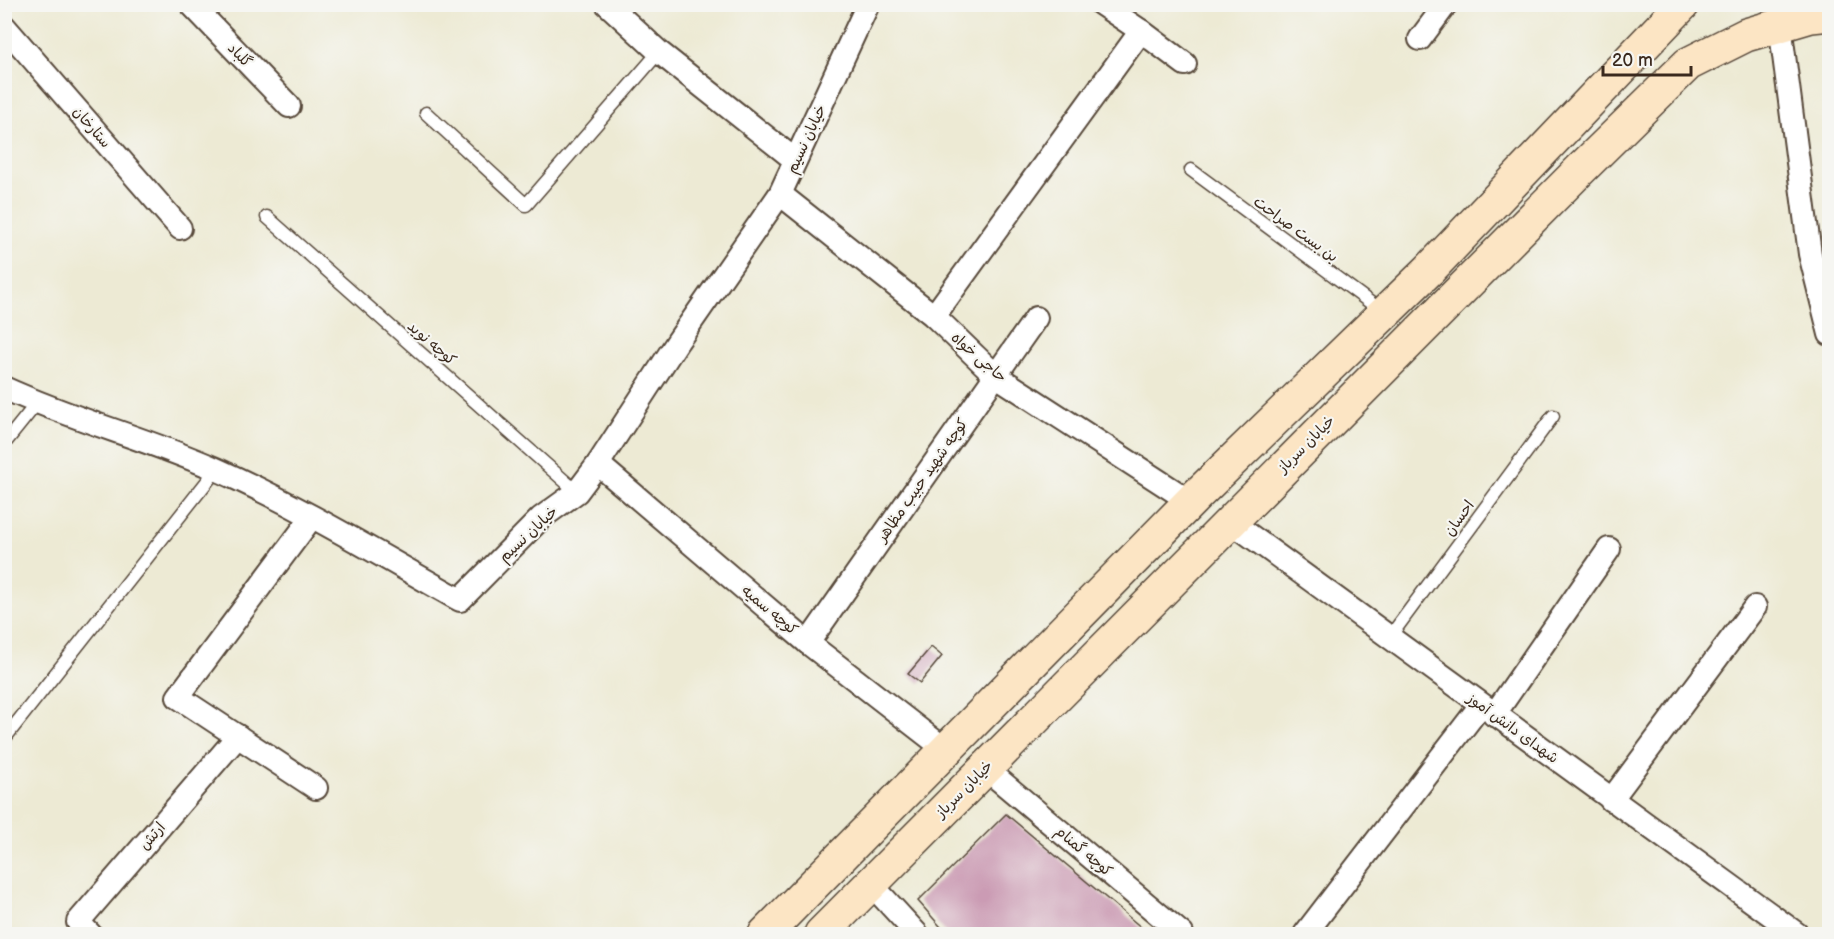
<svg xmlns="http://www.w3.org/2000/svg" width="1834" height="939" font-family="'Balsamiq Sans','Playpen Sans Arabic',sans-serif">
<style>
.building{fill:#cb9bb4}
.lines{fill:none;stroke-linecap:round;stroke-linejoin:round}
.service-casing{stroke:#564739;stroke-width:15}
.minor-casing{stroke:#564739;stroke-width:26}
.secondary-casing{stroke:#564739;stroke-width:36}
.service{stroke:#fff;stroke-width:12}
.minor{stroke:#fff;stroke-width:22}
.secondary{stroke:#fce5c4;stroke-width:33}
.labels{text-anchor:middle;stroke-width:4.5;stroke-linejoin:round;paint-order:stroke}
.street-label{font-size:15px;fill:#3b2a1e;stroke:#f6f6f2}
</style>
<rect width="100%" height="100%" fill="#f6f6f2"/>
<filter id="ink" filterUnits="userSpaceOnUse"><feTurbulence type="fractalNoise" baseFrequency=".0167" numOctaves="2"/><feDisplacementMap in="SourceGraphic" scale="12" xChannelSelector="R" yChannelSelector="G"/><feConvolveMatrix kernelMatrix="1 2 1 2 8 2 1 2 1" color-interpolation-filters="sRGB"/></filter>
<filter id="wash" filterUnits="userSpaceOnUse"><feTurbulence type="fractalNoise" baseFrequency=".008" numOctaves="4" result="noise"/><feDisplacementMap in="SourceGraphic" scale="24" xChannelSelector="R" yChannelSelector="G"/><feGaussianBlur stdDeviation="1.35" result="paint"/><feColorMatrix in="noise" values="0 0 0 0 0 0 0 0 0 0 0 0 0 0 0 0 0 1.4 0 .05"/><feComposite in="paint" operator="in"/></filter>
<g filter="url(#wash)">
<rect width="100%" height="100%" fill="#edead4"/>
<g id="blocks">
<!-- building -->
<g class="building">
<polygon points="931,647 942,656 920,683 908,674"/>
<polygon points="1006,814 1149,934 947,934 918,901"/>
</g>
</g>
</g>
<g filter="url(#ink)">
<use href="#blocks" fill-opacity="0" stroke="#564739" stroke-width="1.5"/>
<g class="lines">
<!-- service casing -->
<g class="service-casing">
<g id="service">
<polyline points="426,113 526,205 659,52"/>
<polyline points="1191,170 1383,312"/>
<polyline points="267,217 577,492"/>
<polyline points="4,444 37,403"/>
<polyline points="1389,638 1553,416"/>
<polyline points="4,739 217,469"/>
</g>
</g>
<!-- minor casing -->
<g class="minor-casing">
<g id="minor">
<polyline points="191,4 289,106"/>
<polyline points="607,4 659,52 795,160"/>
<polyline points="1101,4 1141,31 1185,64"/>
<polyline points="1780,25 1810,254 1830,334"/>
<polyline points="4,26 180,228"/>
<polyline points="1420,39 1446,4"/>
<polyline points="780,194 934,316 995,375 1191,502"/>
<polyline points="934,316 1141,31"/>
<path d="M4 388C74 420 148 439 218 470 301 507 380 555 460 600L541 518 577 492 598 464 678 341 780 194 868 4"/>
<polyline points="598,464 808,643 946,750"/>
<polyline points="312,517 178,697 316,788"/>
<polyline points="1230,521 1797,934"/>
<polyline points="808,643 1036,318"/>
<polyline points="1494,715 1609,549"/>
<polyline points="985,768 1182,934"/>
<polyline points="1611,800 1755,607"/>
<polyline points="871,884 917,934"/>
<polyline points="90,934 78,922 238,736"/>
<polyline points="1305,934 1481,705"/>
</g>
</g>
<!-- secondary casing -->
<g class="secondary-casing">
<g id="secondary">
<polyline points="765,934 1197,495 1429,270 1683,4"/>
<polyline points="821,934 1580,170 1688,64 1746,35 1811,16 1830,14"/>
</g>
</g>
<!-- service -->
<use href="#service" class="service"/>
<!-- minor -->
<use href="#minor" class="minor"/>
<!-- secondary -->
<use href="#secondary" class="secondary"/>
</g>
</g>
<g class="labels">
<!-- street labels -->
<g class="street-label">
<text transform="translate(240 55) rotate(46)" y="5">گلباد</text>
<text transform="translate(92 127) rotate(49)" y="5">ستارخان</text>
<text transform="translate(806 139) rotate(-65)" y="5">خیابان نسیم</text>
<text transform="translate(1296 229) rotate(36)" y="5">بن بست صراحت</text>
<text transform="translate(432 343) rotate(41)" y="5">کوچه نوید</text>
<text transform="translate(979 357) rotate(41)" y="5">حاجی خواه</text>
<text transform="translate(1306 444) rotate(-45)" y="5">خیابان سرباز</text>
<text transform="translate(922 480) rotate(-55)" y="5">کوچه شهید حبیب مظاهر</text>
<text transform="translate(1459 518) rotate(-54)" y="5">احسان</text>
<text transform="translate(528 534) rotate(-43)" y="5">خیابان نسیم</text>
<text transform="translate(770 610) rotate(40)" y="5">کوچه سمیه</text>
<text transform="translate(1513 728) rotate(36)" y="5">شهدای دانش آموز</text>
<text transform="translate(964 789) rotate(-45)" y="5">خیابان سرباز</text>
<text transform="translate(152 836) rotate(-49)" y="5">ارتش</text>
<text transform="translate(1084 851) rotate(40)" y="5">کوچه گمنام</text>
</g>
</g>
<!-- margin -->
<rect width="1834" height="939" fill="none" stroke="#f6f6f2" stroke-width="24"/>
<!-- scale -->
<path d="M1603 66v9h88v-9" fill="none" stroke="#3b2a1e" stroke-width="3"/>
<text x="1612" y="66" font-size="18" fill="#3b2a1e" stroke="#f6f6f2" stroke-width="4.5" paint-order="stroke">20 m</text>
</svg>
